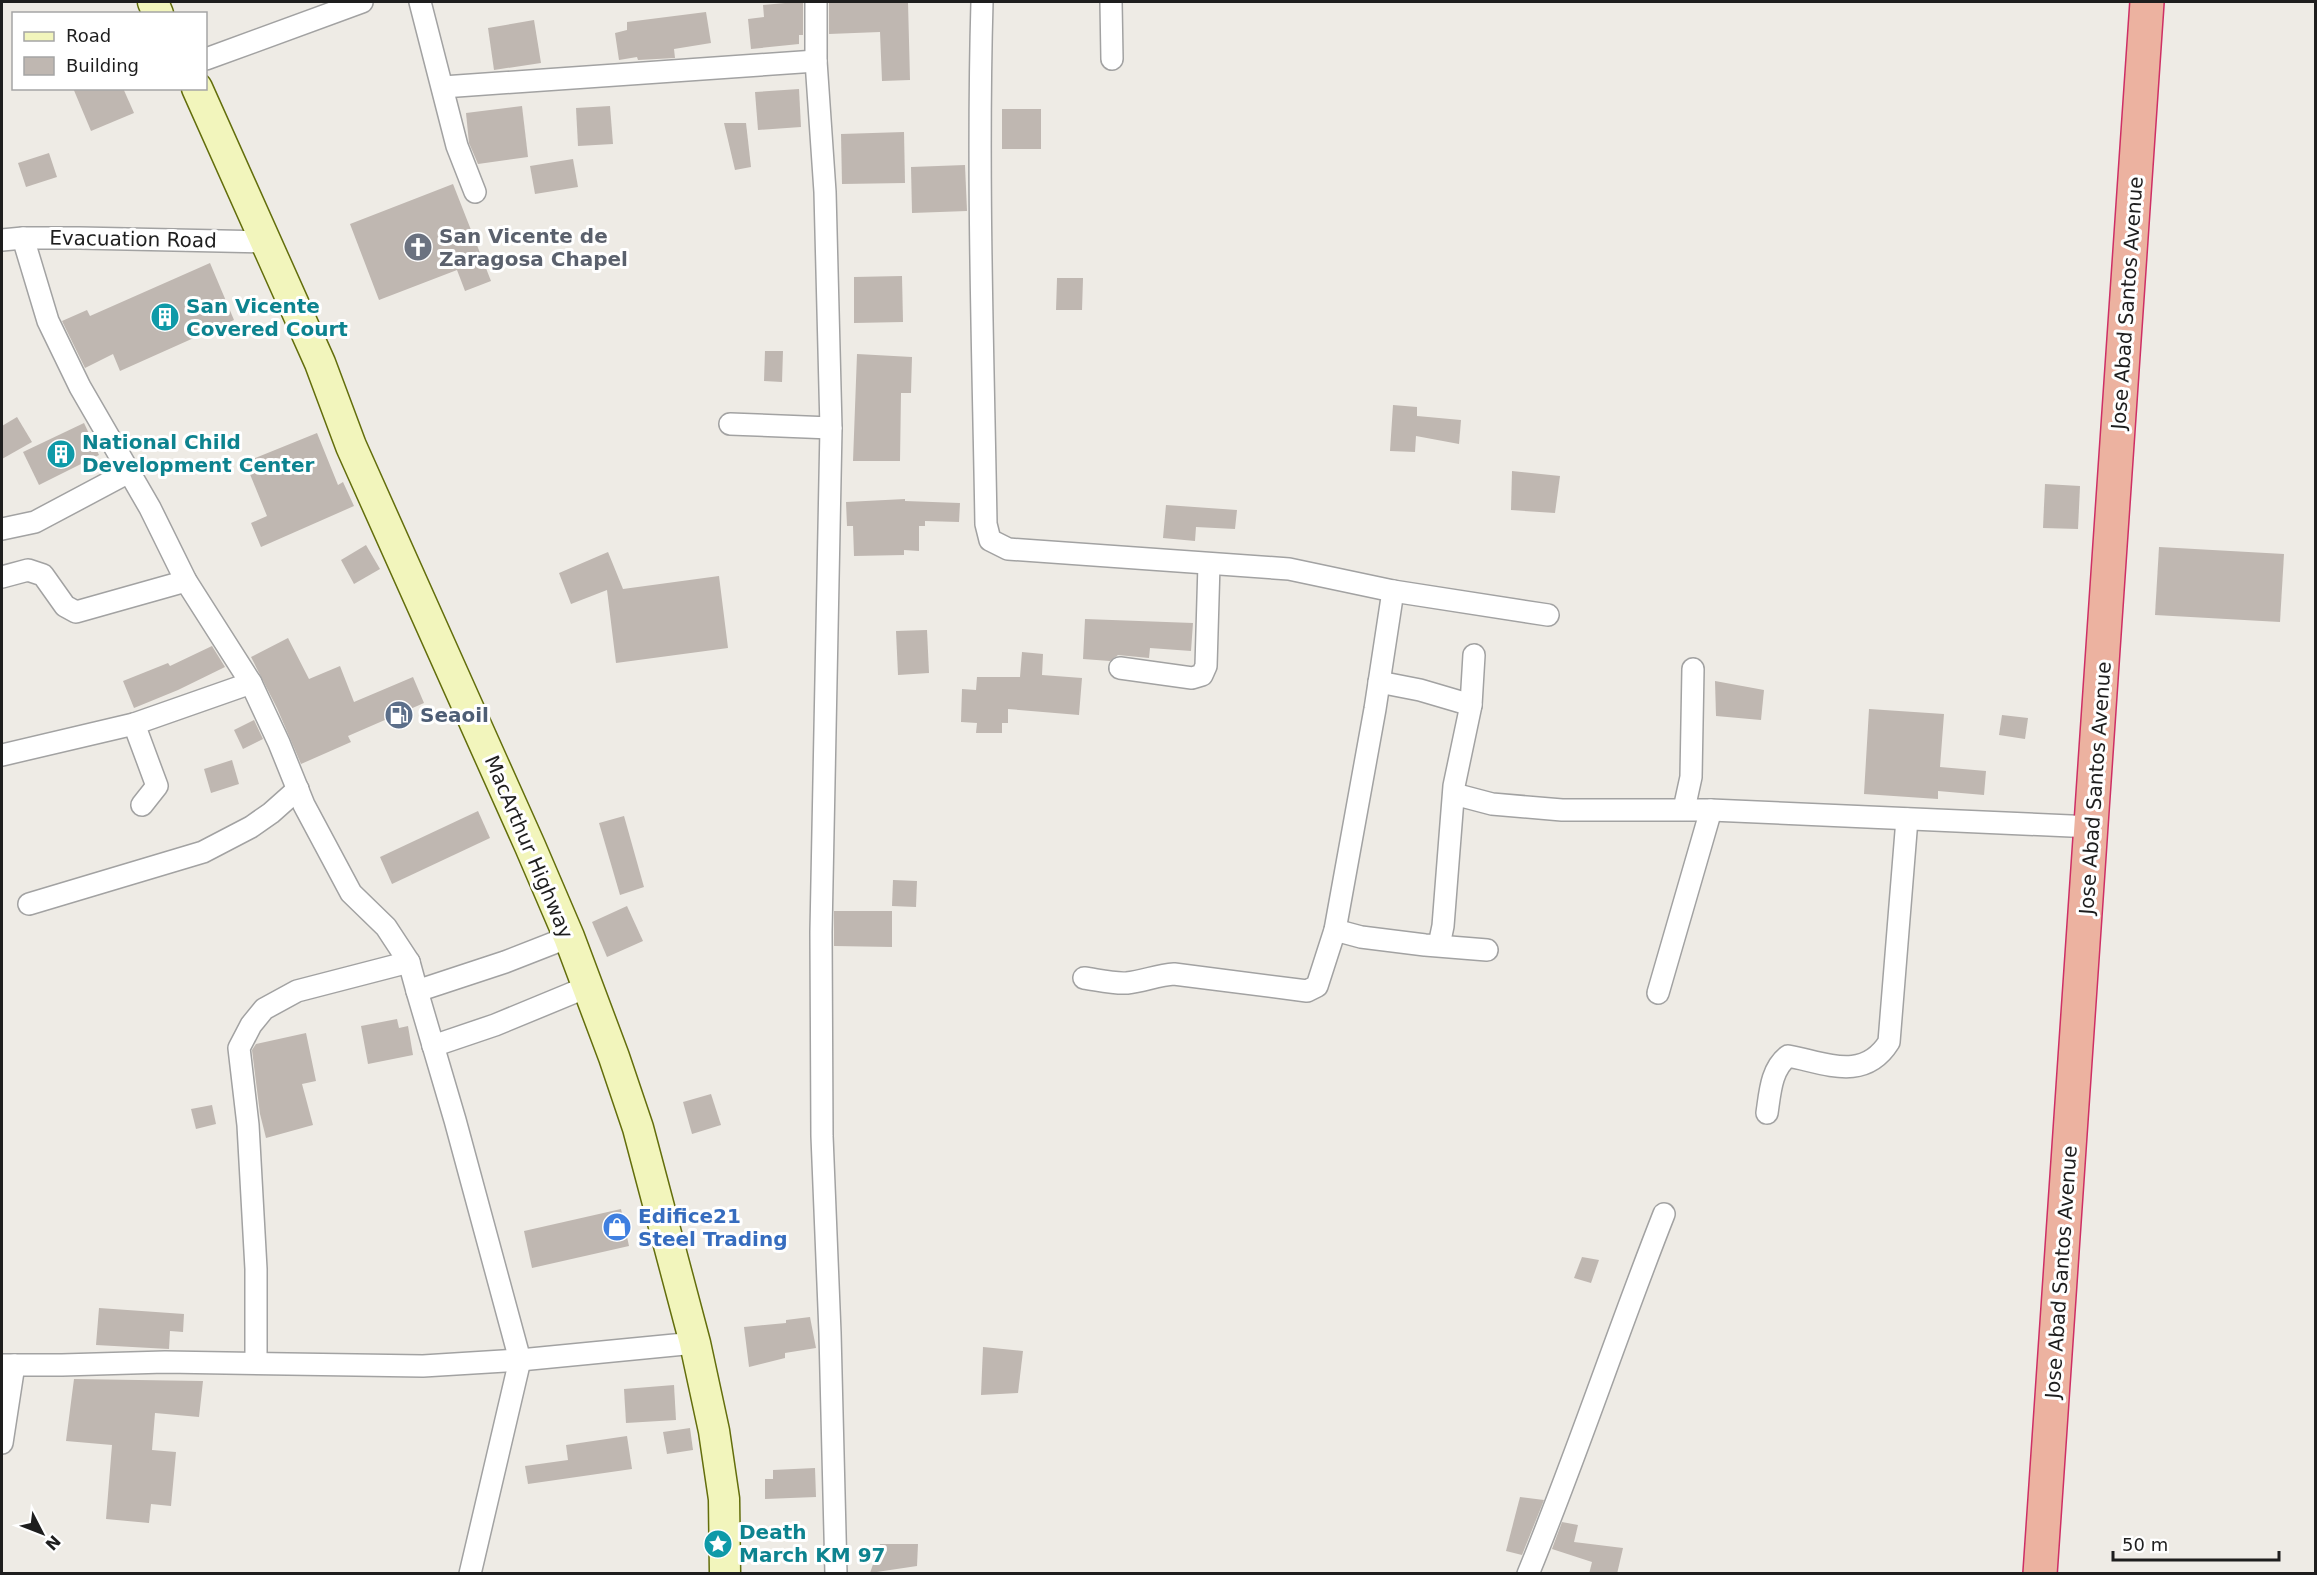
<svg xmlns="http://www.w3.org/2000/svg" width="2317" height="1575" font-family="'DejaVu Sans',sans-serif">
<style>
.building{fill:#bfb7b1}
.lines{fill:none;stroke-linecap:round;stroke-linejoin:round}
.minor-casing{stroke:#a2a2a2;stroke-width:24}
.secondary-casing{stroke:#636e0c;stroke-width:33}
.trunk-casing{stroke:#ce2f65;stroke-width:36}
.minor{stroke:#fff;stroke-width:21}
.secondary{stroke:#f2f5bc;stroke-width:30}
.trunk{stroke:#ecb2a0;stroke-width:33}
.labels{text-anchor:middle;stroke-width:6;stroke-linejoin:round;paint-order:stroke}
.worship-label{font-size:20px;font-weight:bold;fill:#5b616d;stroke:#fff;text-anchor:start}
.street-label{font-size:20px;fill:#1e1e1e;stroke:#fff}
.culture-label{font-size:20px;font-weight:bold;fill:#0d838f;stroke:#fff;text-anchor:start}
.service-label{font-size:20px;font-weight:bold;fill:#4e5e75;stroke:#fff;text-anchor:start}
.shop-label{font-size:20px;font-weight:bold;fill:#366cbe;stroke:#fff;text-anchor:start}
</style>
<rect width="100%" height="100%" fill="#eeebe5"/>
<!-- building -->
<g class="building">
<polygon points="796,2 803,2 803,35 799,35 799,44 751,49 748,19 764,17 763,5"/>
<polygon points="829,2 908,2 910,80 882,81 880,32 829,34"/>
<polygon points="706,12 711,43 674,49 675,58 638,60 637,57 619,60 615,33 627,30 627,22"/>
<polygon points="534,20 541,63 494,70 488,28"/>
<polygon points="73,88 123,88 134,113 91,131"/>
<polygon points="799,89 801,127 758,130 755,92"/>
<polygon points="522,106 528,157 478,164 469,143 466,113"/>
<polygon points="610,106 613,144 578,146 576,108"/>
<rect x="1002" y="109" width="39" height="40"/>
<polygon points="724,123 746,123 751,167 735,170"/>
<polygon points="904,132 905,183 842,184 841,134"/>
<polygon points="49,153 57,177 26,187 18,163"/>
<polygon points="573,159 578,187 535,194 530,166"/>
<polygon points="965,165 967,211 912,213 911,167"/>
<polygon points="453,184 491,281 465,291 457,270 379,300 350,224"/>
<polygon points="210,263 234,320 120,371 113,354 85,368 62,321 87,310 90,316"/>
<polygon points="902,276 903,322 854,323 854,277"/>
<polygon points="1057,278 1083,278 1082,310 1056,310"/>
<polygon points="765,351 783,351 782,382 764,381"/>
<polygon points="857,354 912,357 911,393 901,393 900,461 853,461"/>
<polygon points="1393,405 1417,407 1417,416 1461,420 1459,444 1416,436 1415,452 1390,451"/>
<polygon points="17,417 32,442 2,459 2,426"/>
<polygon points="84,423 99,455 39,485 23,452"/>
<polygon points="317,433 338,485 343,482 354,506 261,547 251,523 267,516 245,462"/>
<polygon points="1512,471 1560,476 1555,513 1511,510"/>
<polygon points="2045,484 2080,486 2078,529 2043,528"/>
<polygon points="905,499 905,501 960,503 959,522 925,521 925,526 919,526 919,551 904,550 904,555 854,556 853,526 847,526 846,502"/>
<polygon points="1166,505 1237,510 1235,529 1196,527 1195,541 1163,538"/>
<polygon points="366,545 380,569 354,584 341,560"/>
<polygon points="2159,547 2284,554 2280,622 2155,615"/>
<polygon points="608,552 623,589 719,576 728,648 616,663 607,590 571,604 559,573"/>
<polygon points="1085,619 1193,623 1191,651 1150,648 1149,658 1118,655 1110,661 1083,659"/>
<polygon points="927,630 929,673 898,675 896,631"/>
<polygon points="288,638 309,679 340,666 354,702 413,677 424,703 348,736 351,742 301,764 277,708 251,657"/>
<polygon points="212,646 225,667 178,690 134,708 123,681 168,663 170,666"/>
<polygon points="1022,652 1043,654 1042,675 1082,678 1079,715 1008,709 1008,723 1002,723 1002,733 976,733 977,723 961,722 962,689 976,690 977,677 1020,677"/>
<polygon points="1715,681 1764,690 1761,720 1716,716"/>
<polygon points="1869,709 1944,714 1940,767 1986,771 1984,795 1938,791 1938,799 1864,794"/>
<polygon points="2002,715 2028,718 2025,739 1999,735"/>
<polygon points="254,720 263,739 243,749 234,730"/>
<polygon points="232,760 239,784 211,793 204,769"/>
<polygon points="478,811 490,838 392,884 380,857"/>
<polygon points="624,816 644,887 620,895 599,823"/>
<polygon points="893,880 917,881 916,907 892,906"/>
<polygon points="627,906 643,941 607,957 592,922"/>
<polygon points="834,911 892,911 892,947 834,946"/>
<polygon points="397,1019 399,1028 408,1026 413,1055 368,1064 361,1026"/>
<polygon points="306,1033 316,1081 302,1084 313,1125 266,1138 260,1114 252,1050 256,1044"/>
<polygon points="711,1094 721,1125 692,1134 683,1102"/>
<polygon points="212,1105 216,1124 196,1129 191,1109"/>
<polygon points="621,1209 629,1246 532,1268 524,1231"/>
<polygon points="1582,1257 1599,1260 1591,1283 1574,1278"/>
<polygon points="99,1308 184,1314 183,1332 170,1331 169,1349 96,1345"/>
<polygon points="810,1317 816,1348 785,1353 785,1358 749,1367 744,1327 786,1323 786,1320"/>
<polygon points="983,1347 1023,1351 1018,1393 981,1395"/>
<polygon points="74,1379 203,1381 199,1417 155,1413 152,1450 176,1452 171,1506 151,1504 149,1523 106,1519 112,1445 66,1441"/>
<polygon points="674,1385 676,1420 626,1423 624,1389"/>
<polygon points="690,1428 693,1450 667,1454 663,1432"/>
<polygon points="627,1436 632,1469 528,1484 525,1466 568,1460 566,1445"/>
<polygon points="815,1468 816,1497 765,1499 765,1479 773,1479 773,1470"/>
<polygon points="1520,1497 1544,1500 1522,1555 1506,1551"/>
<polygon points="1562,1522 1578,1525 1574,1542 1623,1548 1617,1574 1589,1574 1592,1562 1552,1549"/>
<polygon points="880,1544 918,1544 917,1566 870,1573"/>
</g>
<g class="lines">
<!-- minor casing -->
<g class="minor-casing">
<g id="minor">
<polyline points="420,2 457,146 475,192"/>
<polyline points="816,2 816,61 825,192 831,428 821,932 822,1136 830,1333 836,1574"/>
<path d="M982 2C977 176 983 350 986 524L990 540 1008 549 1289 569 1393 591 1548 615"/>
<polyline points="1111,2 1112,59"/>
<polyline points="206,59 362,2"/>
<polyline points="443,87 816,61"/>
<polyline points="23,238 48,321 80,387 150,508 186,581 251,683 279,743 304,805 351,893 386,927 409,962 417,991 505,962 569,937"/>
<polyline points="2,240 23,238 80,238 264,242"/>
<polyline points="730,424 831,428"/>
<polyline points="2,529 35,522 129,472"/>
<polyline points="2,577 28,570 43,575 65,606 76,612 186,581"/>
<polyline points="1120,668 1192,678 1202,675 1206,666 1209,564"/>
<polyline points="1379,682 1420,690 1471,705"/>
<polyline points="2,755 134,724"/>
<polyline points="1454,794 1492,804 1562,810 1711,810 2093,827"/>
<polyline points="142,805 157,786 134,724 251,683"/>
<polyline points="1684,809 1691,777 1693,669"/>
<polyline points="29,904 203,852 251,827 271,813 298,789"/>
<polyline points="1335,930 1361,937 1425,945 1487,950"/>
<polyline points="1439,945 1443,926 1454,786 1471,705 1474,655"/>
<path d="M1084 978C1098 980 1114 984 1127 983 1144 981 1158 975 1174 974L1307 991 1317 986 1335 930 1375 709 1393 591"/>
<polyline points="417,991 455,1120 520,1360 470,1574"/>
<polyline points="1658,993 1711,810"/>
<polyline points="433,1046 495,1025 587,987"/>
<path d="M1767 1113C1770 1093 1771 1069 1788 1056 1826 1063 1864 1082 1889 1042L1907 819"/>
<polyline points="256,1362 256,1269 248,1125 239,1048 251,1025 264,1009 297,991 409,962"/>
<polyline points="2,1365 62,1365 165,1362 423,1366 520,1360 695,1343"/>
<polyline points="2,1443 14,1365"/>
<path d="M1528 1574C1577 1455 1617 1333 1664 1214"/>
</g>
</g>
<!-- secondary casing -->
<g class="secondary-casing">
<g id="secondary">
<polyline points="153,2 158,14"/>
<polyline points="197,88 320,363 351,446 530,846 569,937 614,1057 638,1128 695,1343 714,1431 724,1499 725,1574"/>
</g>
</g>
<!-- trunk casing -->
<g class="trunk-casing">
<polyline id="trunk" points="2040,1574 2147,2"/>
</g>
<!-- minor -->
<use href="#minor" class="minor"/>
<!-- secondary -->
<use href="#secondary" class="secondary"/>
<!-- trunk -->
<use href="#trunk" class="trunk"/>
</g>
<!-- icons -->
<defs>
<g id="church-disc" transform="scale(1.5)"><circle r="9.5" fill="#6b7280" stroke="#fff"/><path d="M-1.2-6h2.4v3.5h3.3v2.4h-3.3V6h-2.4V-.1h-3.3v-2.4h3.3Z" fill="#fff"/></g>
<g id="building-disc" transform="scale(1.5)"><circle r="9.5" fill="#0f9aa8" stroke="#fff"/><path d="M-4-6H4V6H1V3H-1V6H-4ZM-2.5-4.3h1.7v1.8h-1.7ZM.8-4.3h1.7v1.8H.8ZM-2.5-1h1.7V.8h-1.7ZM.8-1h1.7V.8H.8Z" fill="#fff"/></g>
<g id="fuel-disc" transform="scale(1.5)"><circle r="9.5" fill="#5c6f8a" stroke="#fff"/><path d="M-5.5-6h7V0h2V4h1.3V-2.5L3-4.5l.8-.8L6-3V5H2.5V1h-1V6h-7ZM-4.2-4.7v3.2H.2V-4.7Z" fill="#fff"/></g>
<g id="shop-disc" transform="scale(1.5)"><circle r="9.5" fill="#3f7fe0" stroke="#fff"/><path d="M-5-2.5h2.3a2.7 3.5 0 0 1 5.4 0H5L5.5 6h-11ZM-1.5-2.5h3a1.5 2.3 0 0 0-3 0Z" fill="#fff"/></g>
<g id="sight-disc" transform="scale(1.5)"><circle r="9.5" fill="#0f9aa8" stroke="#fff"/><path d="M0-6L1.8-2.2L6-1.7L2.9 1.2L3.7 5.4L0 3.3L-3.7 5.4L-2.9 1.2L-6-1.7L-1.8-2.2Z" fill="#fff"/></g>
</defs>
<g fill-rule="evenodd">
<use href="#church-disc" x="418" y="247"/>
<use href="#building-disc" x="165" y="317"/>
<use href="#building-disc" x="61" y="454"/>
<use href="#fuel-disc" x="399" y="715"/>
<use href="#shop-disc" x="617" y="1227"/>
<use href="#sight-disc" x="718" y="1544"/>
</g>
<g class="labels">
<!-- worship labels -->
<g class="worship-label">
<text x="439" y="243">San Vicente de<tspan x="439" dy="23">Zaragosa Chapel</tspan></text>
</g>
<!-- street labels -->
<g class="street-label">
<text transform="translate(133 239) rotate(1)" y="7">Evacuation Road</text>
<text transform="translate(2127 303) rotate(-86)" y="7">Jose Abad Santos Avenue</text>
<text transform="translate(2095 788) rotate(-86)" y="7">Jose Abad Santos Avenue</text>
<text transform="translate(529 847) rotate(67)" y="7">MacArthur Highway</text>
<text transform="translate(2061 1272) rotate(-86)" y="7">Jose Abad Santos Avenue</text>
</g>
<!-- culture labels -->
<g class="culture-label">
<text x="186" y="313">San Vicente<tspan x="186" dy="23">Covered Court</tspan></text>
<text x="82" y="449">National Child<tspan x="82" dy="23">Development Center</tspan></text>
<text x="739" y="1539">Death<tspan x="739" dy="23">March KM 97</tspan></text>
</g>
<!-- service labels -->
<g class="service-label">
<text x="420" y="722">Seaoil</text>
</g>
<!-- shop labels -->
<g class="shop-label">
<text x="638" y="1223">Edifice21<tspan x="638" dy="23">Steel Trading</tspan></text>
</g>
</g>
<!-- border -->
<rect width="2317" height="1575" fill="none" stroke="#1e1e1e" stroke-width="6"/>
<!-- legend -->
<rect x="12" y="12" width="195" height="78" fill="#ffffff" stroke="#a5a5a5" stroke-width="1.5"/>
<rect x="24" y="32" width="30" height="9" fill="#f2f5bc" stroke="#a5a5a5" stroke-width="1.5"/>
<text x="66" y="42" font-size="18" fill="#1e1e1e">Road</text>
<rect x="24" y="57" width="30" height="18" fill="#bfb7b1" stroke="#a5a5a5" stroke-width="1.5"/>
<text x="66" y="72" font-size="18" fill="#1e1e1e">Building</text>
<!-- north arrow -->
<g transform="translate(42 1533) rotate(132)" stroke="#ffffff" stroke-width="4.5" paint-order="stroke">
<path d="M0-4.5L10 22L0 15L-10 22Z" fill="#1e1e1e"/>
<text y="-9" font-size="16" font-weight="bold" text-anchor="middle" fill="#1e1e1e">N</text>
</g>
<!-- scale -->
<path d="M2113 1551v9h166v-9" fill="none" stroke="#1e1e1e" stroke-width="3"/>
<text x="2122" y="1551" font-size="18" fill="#1e1e1e" stroke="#ffffff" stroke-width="4.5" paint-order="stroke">50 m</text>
</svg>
